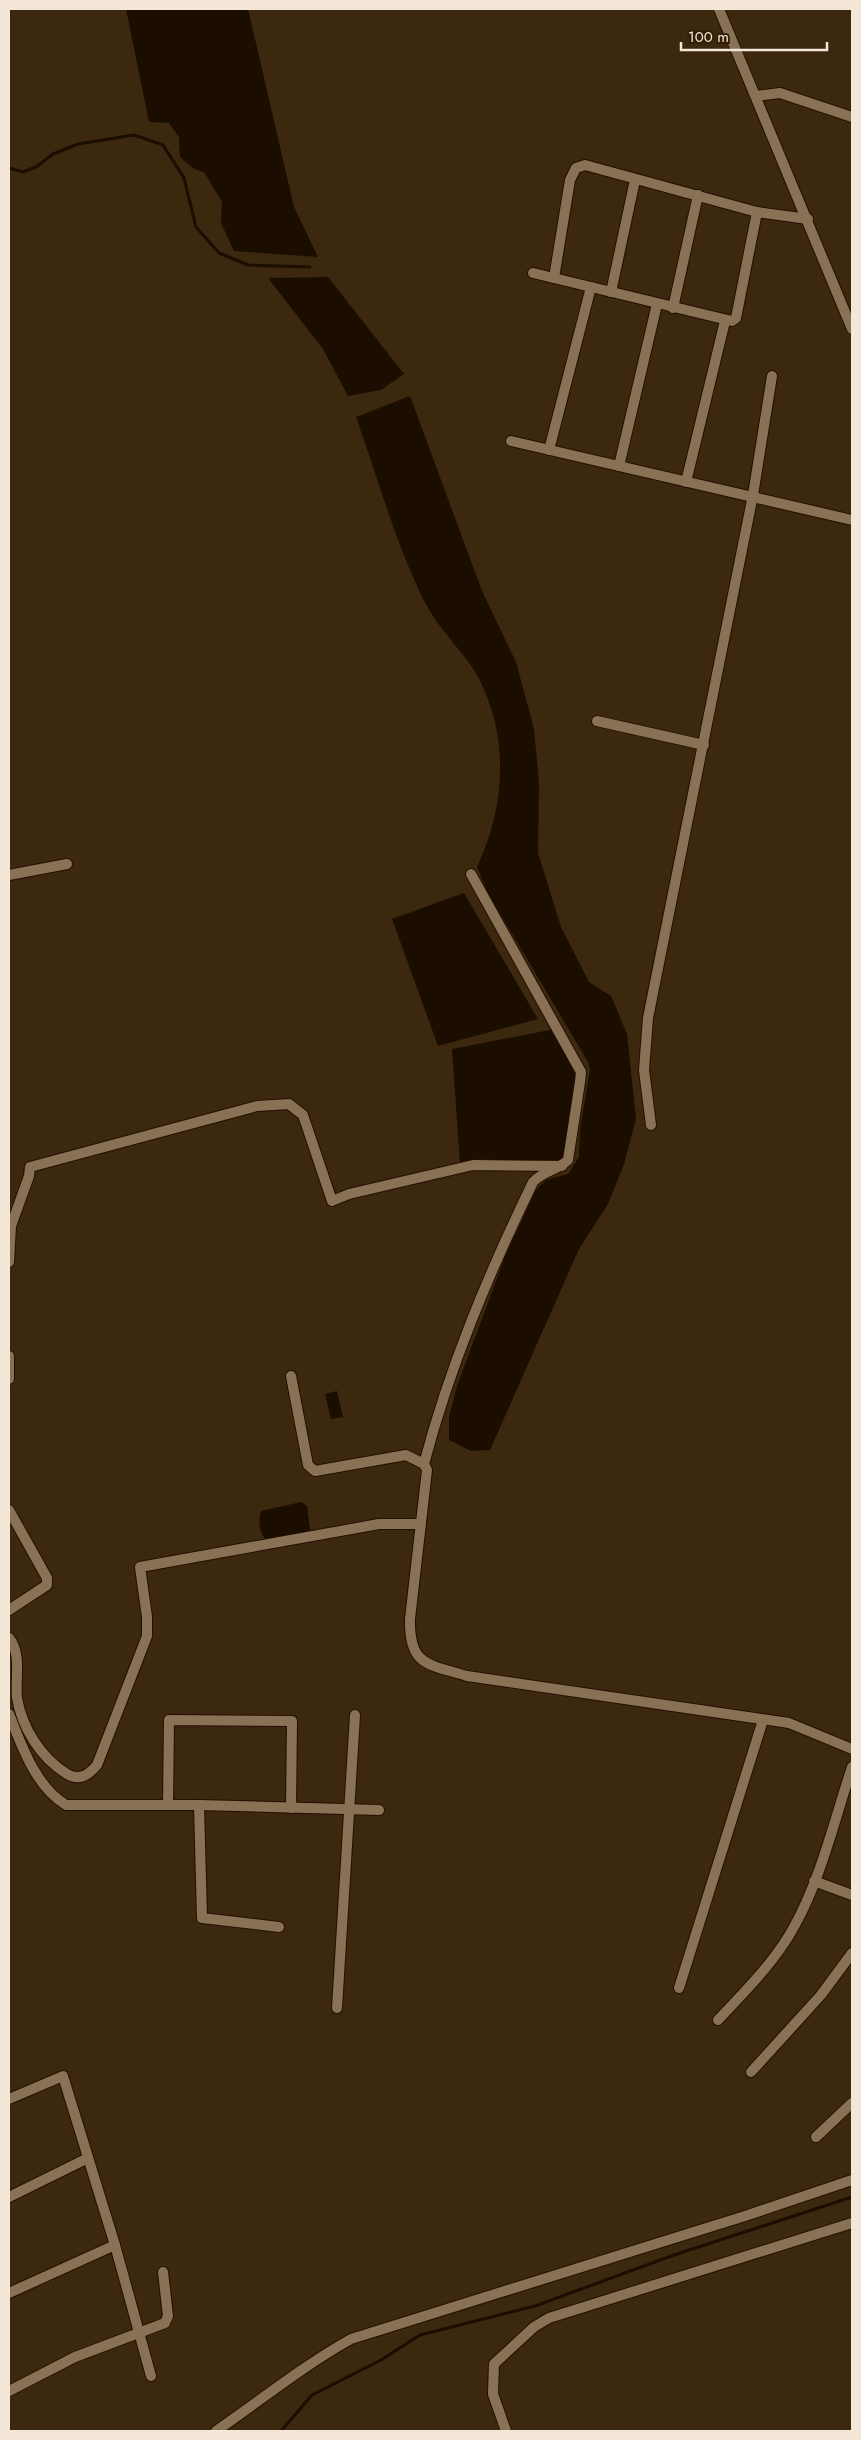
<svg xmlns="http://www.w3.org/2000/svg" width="861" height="2440" font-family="Jost,sans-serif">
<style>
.water{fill:#1b0d00}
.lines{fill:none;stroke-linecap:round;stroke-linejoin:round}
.stream{stroke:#1b0d00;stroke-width:3}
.minor-casing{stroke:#221000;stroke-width:12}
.minor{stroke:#887155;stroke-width:10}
</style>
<rect width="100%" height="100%" fill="#3c280e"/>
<!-- water -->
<g class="water">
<polygon points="126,9 248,9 294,207 318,257 234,251 221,223 222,202 204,172 194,169 180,157 179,137 169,123 149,122"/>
<polygon points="328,277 404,374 381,390 348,396 323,349 268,278"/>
<path d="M410 396 482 591 516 662 534 729 539 783 538 853 561 927 589 982 611 996 627 1034 636 1119 624 1164 608 1204 579 1249 490 1450 471 1451 449 1440V1417L457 1386 506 1254 536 1190 546 1180 568 1174 579 1157 580 1129 590 1070 588 1062 488 893 477 867C505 808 510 737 478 677 469 660 455 646 444 631 433 618 424 602 417 586 392 531 376 473 356 417Z"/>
<polygon points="464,893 538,1019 438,1046 392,919"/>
<polygon points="555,1029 578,1072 562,1162 474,1159 460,1163 452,1049"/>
<polygon points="337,1391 343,1417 331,1419 325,1394"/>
<path d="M301 1502 307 1506 310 1530 305 1535 267 1541C259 1534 258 1520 261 1511Z"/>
</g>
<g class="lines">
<!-- stream -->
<g class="stream">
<polyline points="9,168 23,172 36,167 53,154 78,144 134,135 163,145 184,178 196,227 219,253 248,265 310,267"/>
<polyline points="281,2431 312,2395 381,2360 420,2335 535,2306 674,2255 852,2197"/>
</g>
<!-- minor casing -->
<g class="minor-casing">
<g id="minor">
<polyline points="719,9 852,329"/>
<polyline points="756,96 780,93 852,117"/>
<polyline points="533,273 732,321 736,318 757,212 808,219"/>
<polyline points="554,278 570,180 576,168 585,165 757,212"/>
<polyline points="611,292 635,180"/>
<polyline points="673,308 698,195"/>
<polyline points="511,441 852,520"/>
<polyline points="549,450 591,287"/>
<polyline points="619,466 657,304"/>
<polyline points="686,482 725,321"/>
<polyline points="597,721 704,745"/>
<polyline points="9,875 67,864"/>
<polyline points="651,1125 644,1070 648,1018 753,495 772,376"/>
<polyline points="9,1262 11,1226 29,1176 30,1167 257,1106 289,1104 303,1115 332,1201 349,1194 473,1165 562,1166"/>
<polyline points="9,1356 9,1379"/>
<path d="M291 1376 308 1465 315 1471 406 1455 424 1464 427 1470 410 1619C409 1666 428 1664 467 1676L789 1723 852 1749"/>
<path d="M424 1464C450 1365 489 1273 533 1182 543 1171 558 1170 568 1160L580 1082 581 1072 471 874"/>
<polyline points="9,1510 47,1578 47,1585 9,1610"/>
<path d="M9 1638C22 1654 15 1678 17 1698 22 1728 41 1758 67 1774 79 1781 89 1775 97 1765L147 1636V1617L140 1567 379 1524H421"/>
<path d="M9 1714C22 1746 35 1786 66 1805H199L379 1810"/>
<polyline points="168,1805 169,1720 292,1721 291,1808"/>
<polyline points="199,1805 202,1918 279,1927"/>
<polyline points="814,1881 852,1895"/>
<polyline points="679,1988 763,1720"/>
<polyline points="337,2008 355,1715"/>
<path d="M718 2020C745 1991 776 1961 795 1925 821 1878 835 1818 852 1767"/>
<polyline points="751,2072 821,1995 852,1953"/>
<polyline points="9,2099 63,2076 115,2245 151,2376"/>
<polyline points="816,2137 852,2103"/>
<polyline points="9,2197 88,2158"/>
<polyline points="9,2293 115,2245"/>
<polyline points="9,2391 75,2357 165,2323 168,2316 163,2272"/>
<path d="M216 2431C261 2400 303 2366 351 2339L745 2216 852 2180"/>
<polyline points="506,2431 493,2394 494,2364 534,2327 549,2318 852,2223"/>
</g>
</g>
<!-- minor -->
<use href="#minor" class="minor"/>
</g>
<!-- border -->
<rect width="861" height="2440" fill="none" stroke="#f4e7d8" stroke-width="20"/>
<!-- scale -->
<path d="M681 42v8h146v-8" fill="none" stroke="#f4e7d8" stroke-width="2.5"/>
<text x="688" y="42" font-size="15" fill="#f4e7d8" stroke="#321e04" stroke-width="4" paint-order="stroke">100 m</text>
</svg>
